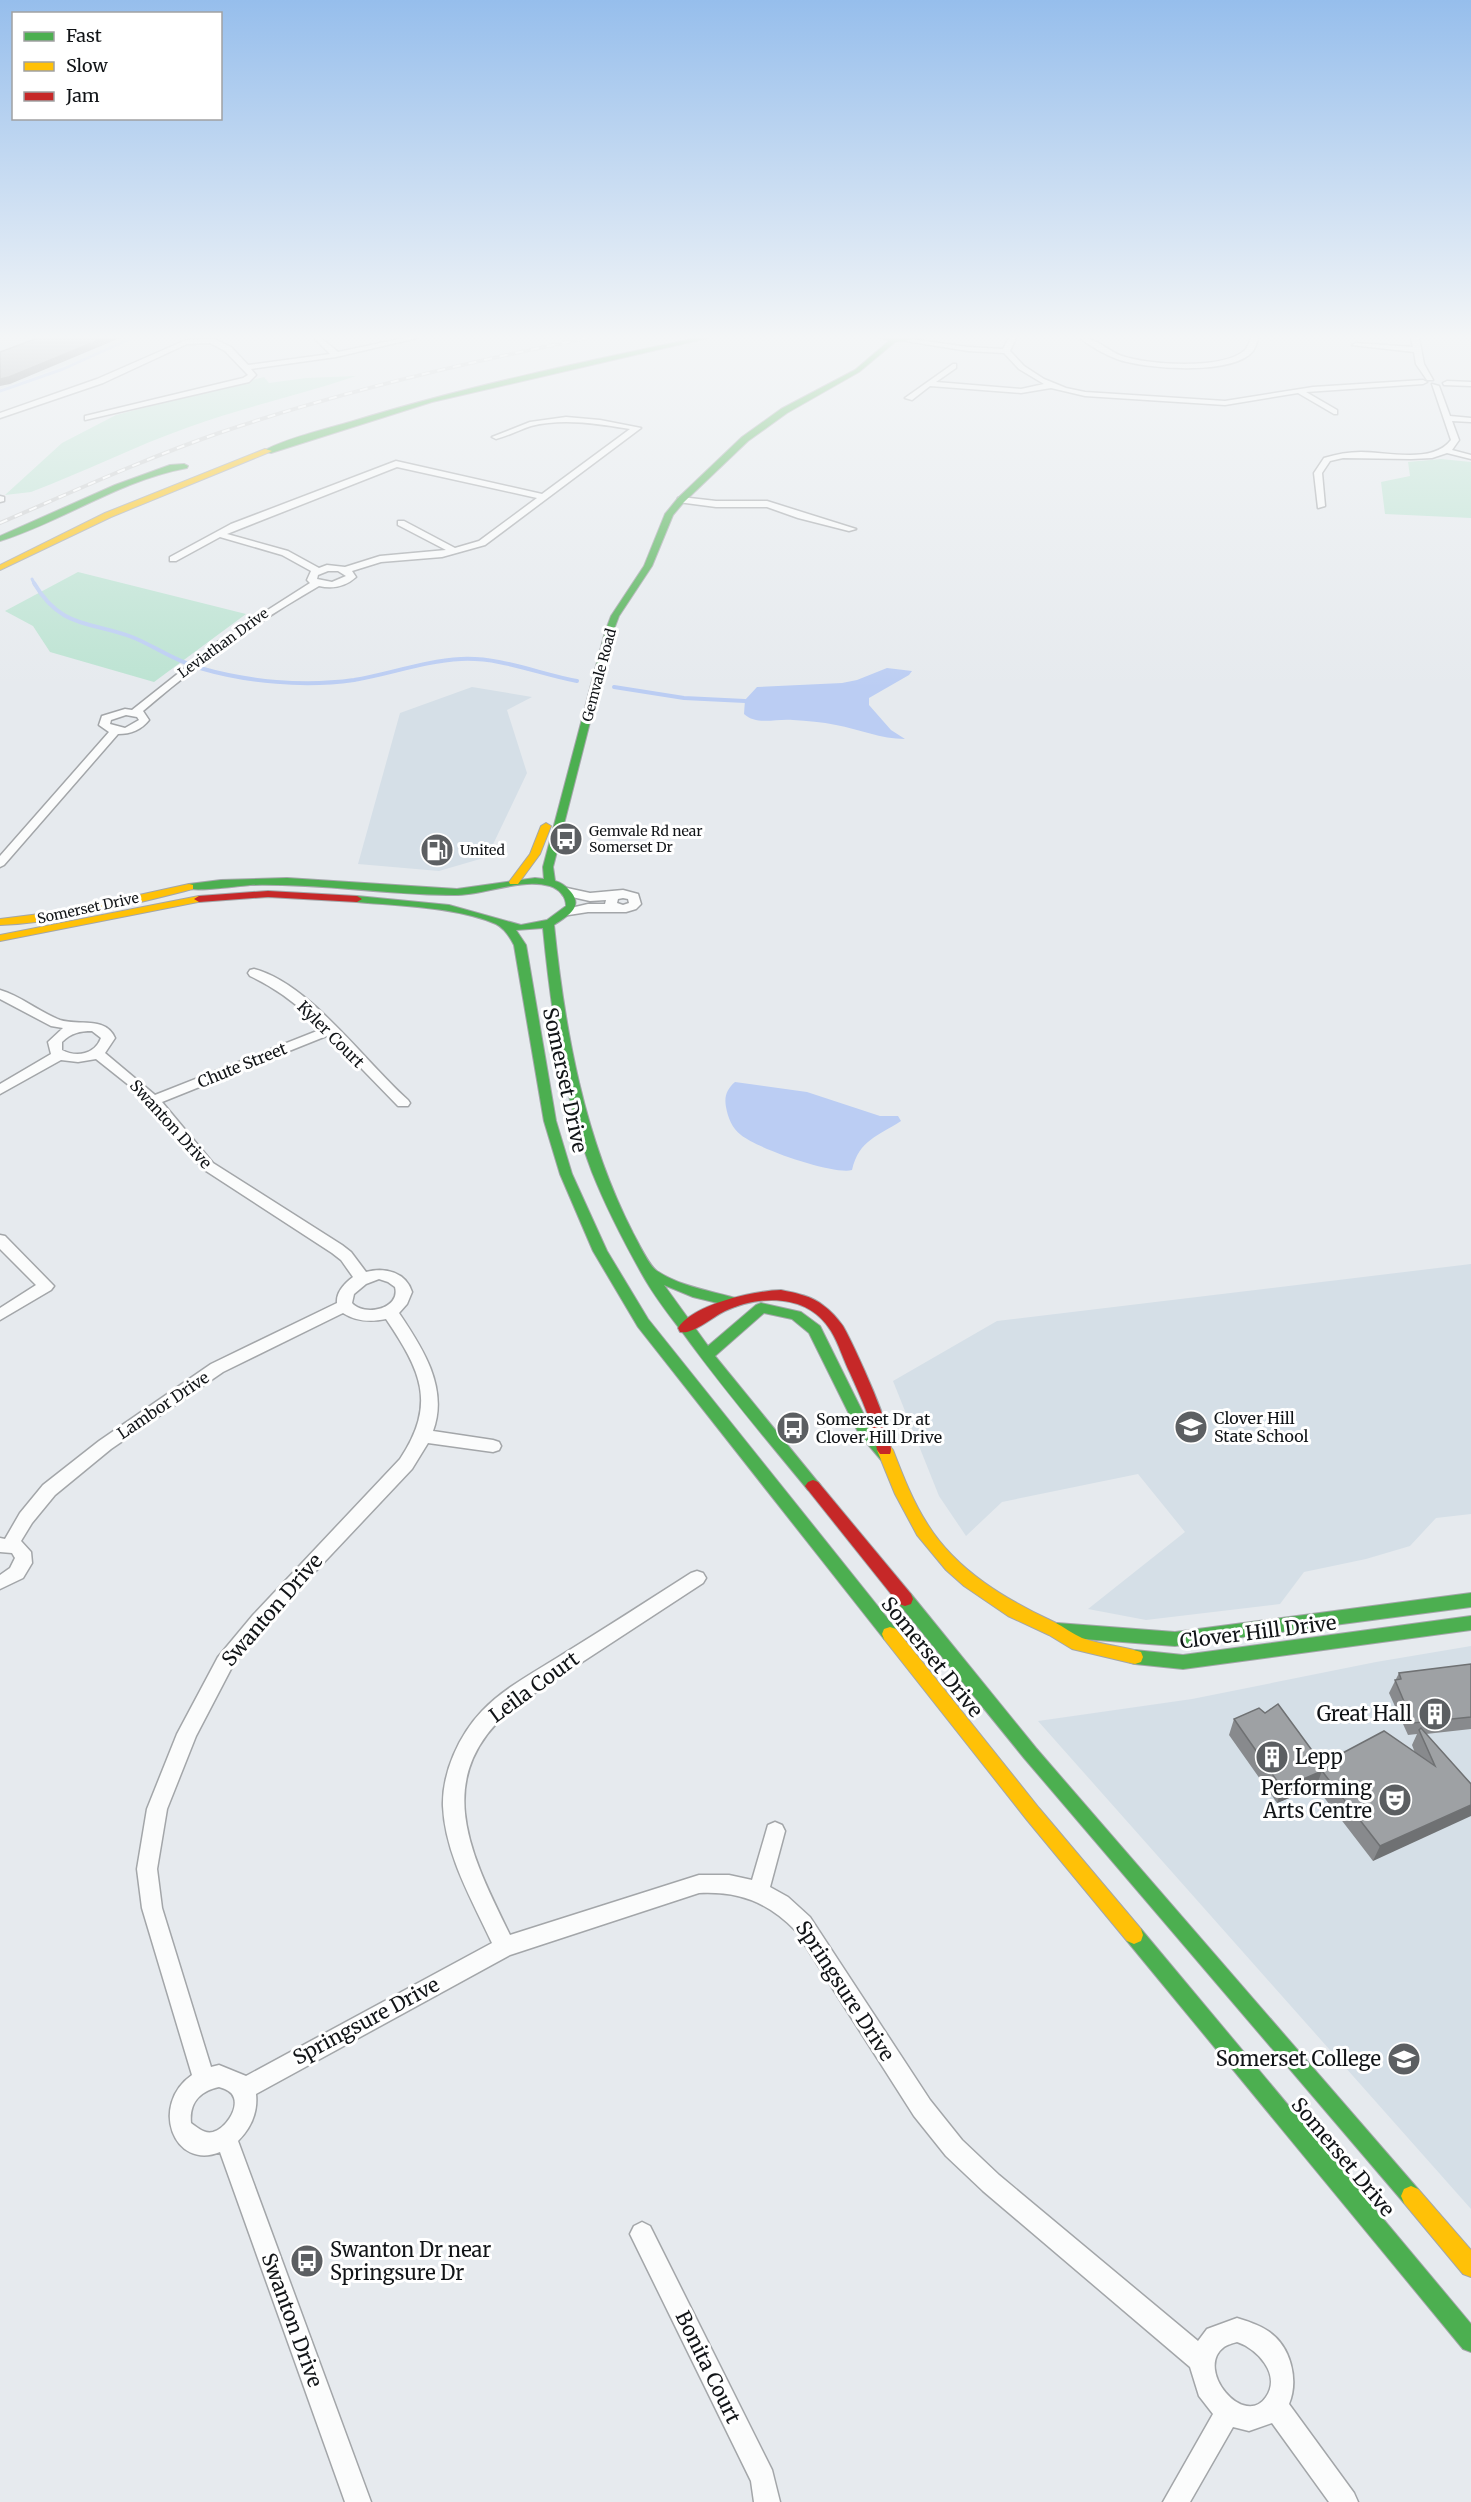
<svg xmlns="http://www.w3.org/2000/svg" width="1471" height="2502" font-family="Merriweather,serif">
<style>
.built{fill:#d5dfe7}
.green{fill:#bce3d2}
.water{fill:#bbcdf3}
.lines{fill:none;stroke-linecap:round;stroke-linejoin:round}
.stream-far1{stroke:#bbcdf3;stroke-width:3}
.stream{stroke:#bbcdf3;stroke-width:4}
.street-casing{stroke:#a3a6a9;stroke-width:3}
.fast-casing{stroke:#a3a6a9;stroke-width:2}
.slow-casing{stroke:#a3a6a9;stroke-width:2}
.jam-casing{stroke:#a3a6a9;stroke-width:2}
.street{fill:#fbfcfc;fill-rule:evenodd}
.fast{fill:#4caf50;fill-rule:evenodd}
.slow{fill:#ffc107;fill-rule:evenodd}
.jam{fill:#c62828;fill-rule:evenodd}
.rail-casing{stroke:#cccecf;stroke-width:4}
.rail{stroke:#fff;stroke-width:2;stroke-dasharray:8;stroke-linecap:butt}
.wall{fill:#888a8d}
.shaded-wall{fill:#6f7173}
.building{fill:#9ea1a4;stroke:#6f7173;stroke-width:1.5}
.labels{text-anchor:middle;stroke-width:6;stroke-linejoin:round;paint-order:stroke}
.far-street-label{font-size:14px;fill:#111417;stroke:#fff}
.far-poi-label{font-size:14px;fill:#111417;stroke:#fff;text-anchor:start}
.street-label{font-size:16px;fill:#111417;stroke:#fff}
.poi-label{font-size:16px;fill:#111417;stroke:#fff;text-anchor:start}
.near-street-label{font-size:20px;fill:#111417;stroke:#fff}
.near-poi-label{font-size:20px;fill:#111417;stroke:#fff;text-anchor:end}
</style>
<rect width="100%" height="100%" fill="#e6eaee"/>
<!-- built -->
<g class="built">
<polygon points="0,338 128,338 86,358 0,389"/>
<polygon points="472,687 532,697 507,710 527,773 487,857 439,871 358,864 400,713"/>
<polygon points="1471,1264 1471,1514 1436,1518 1410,1546 1366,1559 1304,1572 1280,1604 1146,1620 1088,1609 1185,1532 1138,1474 1002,1502 966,1536 939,1496 893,1381 997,1321"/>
<polygon points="1471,1646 1471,2209 1038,1721 1192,1699 1376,1662"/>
</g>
<!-- green -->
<g class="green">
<path d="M356 376C301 395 244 407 189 427 135 446 84 472 31 492L5 495 62 443 116 415 264 377 269 383 306 378Z"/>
<polygon points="1441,459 1471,462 1471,518 1385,514 1381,482 1410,476 1408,462"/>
<polygon points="78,572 246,614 154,682 50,652 33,626 5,611"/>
</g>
<!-- water -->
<g class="water">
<path d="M887 668 912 671 909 675 869 698V705L891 730 905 739C881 739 859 729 836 725 822 722 807 721 793 720 777 718 757 726 744 714L745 700 757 687 842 683 857 680Z"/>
<path d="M735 1082 807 1092 880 1116H898L901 1121C878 1136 859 1140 852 1170 834 1175 758 1149 741 1135 732 1128 728 1118 726 1107 724 1096 727 1089 735 1082Z"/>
</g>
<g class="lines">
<!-- stream-far1 -->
<g class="stream-far1">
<polyline points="0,391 63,369 132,338"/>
<polyline points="32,579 35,585"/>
</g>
<!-- stream -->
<g class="stream">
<path d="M34 583C61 629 90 621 132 637 150 644 167 656 186 663"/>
<path d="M200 668C248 682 304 687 354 680 390 674 424 661 461 659 501 657 539 674 577 681"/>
<polyline points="614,687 684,698 745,701"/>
</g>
<!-- street casing -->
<g class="street-casing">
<g id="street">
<polygon points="314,338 321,338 338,352 404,338 417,338 336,357 251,369 256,375 249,382 85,420 85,416 243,378 248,375 225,351 210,343 187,344 103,383 0,418 0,413 97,379 186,340 214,339 231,347 248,365 330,354"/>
<polygon points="1009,338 1016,338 1010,351 1024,366 1044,379 1066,388 1085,392 1225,401 1313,387 1423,380 1427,382 1423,384 1306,392 1337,410 1337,414 1334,414 1298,393 1225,405 1085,396 1051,388 1021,393 930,386 912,400 905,398 953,364 956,364 956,368 936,382 1021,389 1044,384 1019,369 1004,353 968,351 906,341 910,339 968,347 1003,349"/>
<path d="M1080 338C1096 337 1108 351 1122 356 1148 365 1224 370 1245 350 1248 347 1249 342 1251 338H1258C1257 342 1256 347 1253 351 1233 376 1144 369 1117 359 1104 354 1090 346 1080 338Z"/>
<polygon points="1411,338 1419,338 1424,364 1433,380 1427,380 1416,364 1414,352 1352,345 1356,343 1413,347"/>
<polygon points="1447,381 1471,382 1471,386 1444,385 1443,383"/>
<path d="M1432 384 1439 386 1450 416 1471 418V422L1452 421 1459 440 1452 450 1471 455V459L1447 453 1432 458 1411 459 1343 458 1330 461 1322 473 1325 506 1318 508 1314 473 1324 458C1337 454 1348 452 1361 452 1388 452 1433 464 1451 440Z"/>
<path d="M566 417 600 420 641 428 485 545 442 557 381 562 352 571 356 577C345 587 332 589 319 586 256 622 198 664 143 711L149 720C141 730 131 734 118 734L4 865 0 867V856L109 732 99 725 102 716 125 709 132 710 219 641 310 583 307 580 311 571 282 555 220 537 176 561H170V557L231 524 396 461 542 494 630 429C598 424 564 418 531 426 519 430 508 436 496 439L492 437 530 422ZM397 467 537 498 479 541 455 548 404 521H398V525L446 550 380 556 345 567 327 565 319 568 288 551 227 534ZM328 571H338L346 576 332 582 317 579 318 575ZM126 715 137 717 139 720 125 728 110 724 111 720Z"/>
<polygon points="0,496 4,497 4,501 0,502"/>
<polygon points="681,497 716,501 767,501 856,529 849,531 798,518 767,507 716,507 678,502 678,498"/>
<path d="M567 888 590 893 623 890 638 894 641 904 636 909 626 912H588L562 916V910L588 904H605L606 900 590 901 563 895 561 892ZM623 898 628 899 629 903 623 905 617 903 618 899Z"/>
<path d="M254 969C309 983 365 1062 408 1100L410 1103 408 1106H398L329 1035 162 1102 213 1163 342 1245 351 1252 366 1272C385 1267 406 1272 412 1292L407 1304 399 1313C422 1347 449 1388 433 1431L493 1440 499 1442 501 1446 499 1450 493 1452 428 1443 412 1469 265 1625 232 1667 196 1736 167 1809 157 1869 162 1908 211 2067 219 2065 246 2076 492 1943C472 1900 445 1854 443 1806 442 1773 459 1735 482 1711 504 1688 533 1673 560 1656 604 1629 647 1601 691 1573L697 1571 703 1573 706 1578 703 1583 515 1706C429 1776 470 1853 510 1935L699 1875H729L752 1880 768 1825 775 1822 782 1825 785 1831 770 1887 788 1897 810 1917 930 2100 962 2140 999 2175 1198 2341 1207 2329 1237 2318C1247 2321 1259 2325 1268 2331 1291 2346 1299 2380 1289 2404L1354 2493 1358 2502H1329L1272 2423 1249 2431 1233 2427 1190 2502H1163L1213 2414 1199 2396 1190 2367 983 2191 946 2156 914 2116 796 1931C768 1902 739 1891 699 1893L510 1955 256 2094C258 2112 251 2128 238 2141L371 2502H345L220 2152C174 2171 149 2105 192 2075L142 1908 137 1869 147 1809 177 1734 218 1657 253 1615 400 1459C437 1403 421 1371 386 1319 371 1322 357 1322 343 1313L223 1372 111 1449 55 1495 32 1523 21 1541 31 1552 32 1563 23 1578 0 1589V1575L10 1568 15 1558 12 1553 0 1552V1538L5 1539 20 1513 43 1485 99 1441 211 1364 337 1303C336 1292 345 1283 353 1277L341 1260 332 1253 203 1169 140 1094 96 1059 78 1062 61 1060 0 1094V1084L51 1054 48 1042 63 1028 51 1026 0 999V990C21 996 39 1012 60 1020 78 1026 106 1016 115 1038L105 1053 155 1095 322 1029C300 1006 278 989 250 976L248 973 250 970ZM92 1031 101 1038C95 1054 77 1058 62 1050V1042C71 1033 80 1031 92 1031ZM379 1279 388 1282 395 1287C401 1309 364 1317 352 1303L354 1294 366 1284ZM219 2087C225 2089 232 2091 234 2098 238 2110 225 2129 213 2132 204 2134 198 2128 191 2123 189 2103 200 2091 219 2087ZM1237 2342C1256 2348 1282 2374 1266 2397 1244 2429 1194 2369 1224 2347 1227 2345 1233 2343 1237 2342Z"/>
<polygon points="0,1235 5,1236 54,1286 51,1290 0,1320 0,1308 36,1285 0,1249"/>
<polygon points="642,2222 650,2226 772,2470 780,2502 754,2502 751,2481 630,2234 634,2226"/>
</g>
</g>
<!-- fast casing -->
<g class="fast-casing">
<g id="fast">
<path d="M697 338H708L432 402 271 453 264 451C281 440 329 428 350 422 464 387 581 362 697 338Z"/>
<path d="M881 338H920L895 342 859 372 787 413 748 441 684 502 673 515 652 566 619 616 613 632 553 867 555 881C562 883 567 887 571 892 584 908 566 917 554 925 565 1032 584 1137 633 1233 638 1242 649 1266 657 1271 681 1287 712 1291 739 1299L741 1302 739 1305 734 1307 693 1297 664 1285 708 1346 756 1305 761 1303 801 1312 820 1326 870 1427 894 1456 891 1460H881L859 1434 809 1333 792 1319 764 1313 715 1356 821 1486 818 1490 813 1492 808 1490C765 1438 722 1387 683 1333 669 1315 653 1294 642 1274 624 1242 606 1207 592 1172 563 1095 551 1010 543 928L516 930 526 945 556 1121 572 1174 607 1251 648 1319 896 1629 898 1634 896 1639 890 1641 884 1639 638 1327 593 1251 560 1174 544 1121 514 945C510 937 504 928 496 924 457 907 400 906 357 902L352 899 357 896 449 905 521 925 547 920 566 906C566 896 559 889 550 886 519 878 486 895 455 895 387 895 319 883 250 885 238 886 190 893 184 887L189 884 221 880 287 878 457 889 535 878 544 879 543 867 605 632 611 616 644 566 665 514 678 498 742 437 781 409 855 370 889 341Z"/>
<path d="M184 464 188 466 187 468C120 480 64 521 0 541V536L115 485 170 465Z"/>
<polygon points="905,1592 911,1594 1036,1748 1418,2189 1421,2196 1418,2203 1411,2206 1404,2203 1024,1758 899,1604 897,1599 899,1594"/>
<polygon points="1471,1593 1471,1607 1175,1646 1057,1637 1051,1635 1049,1630 1051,1625 1057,1623 1175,1632"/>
<polygon points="1471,1616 1471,1630 1183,1669 1135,1664 1129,1662 1127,1657 1129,1652 1135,1650 1183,1655"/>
<polygon points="1134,1926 1141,1929 1471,2324 1471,2352 1463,2349 1127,1941 1125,1935 1127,1929"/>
</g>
</g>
<!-- slow casing -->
<g class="slow-casing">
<g id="slow">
<polygon points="265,449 272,451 111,517 0,570 0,565 105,513"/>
<polygon points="546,823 551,826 540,854 518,884 510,884 509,882 530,854 541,826"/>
<path d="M189 884 193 885V889C129 905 65 922 0 925V919L71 910Z"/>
<polygon points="199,896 204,899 203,901 0,941 0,935"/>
<path d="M885 1444 890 1446 893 1450C903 1476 913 1502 928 1525 957 1571 1007 1600 1054 1622 1064 1627 1073 1634 1082 1638 1101 1645 1122 1646 1141 1652L1143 1657 1141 1662 1135 1664 1072 1649 1049 1635 1008 1616 964 1586 946 1570 917 1535 895 1494 877 1450 880 1446Z"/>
<polygon points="890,1627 896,1629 1039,1808 1141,1929 1143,1935 1141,1941 1134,1944 1127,1941 1027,1820 884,1639 882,1634 884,1629"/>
<polygon points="1411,2186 1418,2189 1471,2250 1471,2277 1463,2274 1404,2203 1401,2196 1404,2189"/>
</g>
</g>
<!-- jam casing -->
<g class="jam-casing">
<g id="jam">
<polygon points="268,891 357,896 362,899 357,902 268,897 199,902 194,899 199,896"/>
<path d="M781 1290C796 1293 812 1296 824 1306 831 1311 838 1319 843 1326 853 1343 898 1439 890 1454H880L877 1450C873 1422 861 1398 850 1373 843 1359 839 1344 831 1331 808 1293 760 1295 725 1311 712 1317 693 1335 680 1332L678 1328C694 1304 753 1291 781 1290Z"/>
<polygon points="813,1480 818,1482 911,1594 913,1599 911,1604 905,1606 899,1604 808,1490 805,1486 808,1482"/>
</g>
</g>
<!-- street -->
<use href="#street" class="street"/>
<!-- fast -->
<use href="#fast" class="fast"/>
<!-- slow -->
<use href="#slow" class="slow"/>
<!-- jam -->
<use href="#jam" class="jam"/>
<!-- rail casing -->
<g class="rail-casing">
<path id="rail" d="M0 523C72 492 144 459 219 433 339 392 463 363 588 338"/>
</g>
<!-- rail -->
<use href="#rail" class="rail"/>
</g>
<!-- wall -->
<polygon class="wall" points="1471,1664 1471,1729 1426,1734 1471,1784 1373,1861 1316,1787 1277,1803 1229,1735 1234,1719 1265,1713 1322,1764 1415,1753 1412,1745 1417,1734 1408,1735 1389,1693 1399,1673"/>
<!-- shaded-wall -->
<g class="shaded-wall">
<polygon points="104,338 120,338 10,384 0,386 0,379"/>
<polygon points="1322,1771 1316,1787 1277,1803 1282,1788"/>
<polygon points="1471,1805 1471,1816 1373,1861 1380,1846"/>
</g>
<!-- building -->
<g class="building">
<polygon points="38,338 104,338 9,377 0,379 0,352"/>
<polygon points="1471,1664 1471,1717 1413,1723 1395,1680 1401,1679 1399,1673"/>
<polygon points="1278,1704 1322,1764 1384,1731 1435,1766 1419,1730 1421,1728 1471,1784 1471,1805 1380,1846 1322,1771 1282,1788 1234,1719 1259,1708 1265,1713"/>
</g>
<!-- sky -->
<linearGradient id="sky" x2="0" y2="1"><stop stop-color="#96beec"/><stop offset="0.49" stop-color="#f4f6f7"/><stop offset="1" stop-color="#f4f6f7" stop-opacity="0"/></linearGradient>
<rect width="1471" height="688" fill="url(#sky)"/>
<!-- icons -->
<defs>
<g id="bus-disc" transform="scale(1.725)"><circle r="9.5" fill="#5c5f62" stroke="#fff"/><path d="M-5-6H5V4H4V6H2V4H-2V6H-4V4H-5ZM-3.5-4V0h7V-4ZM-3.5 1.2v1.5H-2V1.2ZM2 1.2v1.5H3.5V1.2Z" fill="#fff"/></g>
<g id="fuel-disc" transform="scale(1.725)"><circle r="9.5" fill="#5c5f62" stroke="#fff"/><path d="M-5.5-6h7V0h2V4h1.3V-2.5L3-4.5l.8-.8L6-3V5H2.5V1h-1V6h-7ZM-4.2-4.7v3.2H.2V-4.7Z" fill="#fff"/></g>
<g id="school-disc" transform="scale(1.725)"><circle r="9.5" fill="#5c5f62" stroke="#fff"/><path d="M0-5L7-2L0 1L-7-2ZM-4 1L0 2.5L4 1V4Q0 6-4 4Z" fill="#fff"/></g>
<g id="building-disc" transform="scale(1.725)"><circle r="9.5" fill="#5c5f62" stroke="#fff"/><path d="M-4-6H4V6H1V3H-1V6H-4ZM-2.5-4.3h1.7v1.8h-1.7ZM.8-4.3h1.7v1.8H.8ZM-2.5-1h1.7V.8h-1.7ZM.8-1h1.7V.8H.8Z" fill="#fff"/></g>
<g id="theatre-disc" transform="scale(1.725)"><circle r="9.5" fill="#5c5f62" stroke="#fff"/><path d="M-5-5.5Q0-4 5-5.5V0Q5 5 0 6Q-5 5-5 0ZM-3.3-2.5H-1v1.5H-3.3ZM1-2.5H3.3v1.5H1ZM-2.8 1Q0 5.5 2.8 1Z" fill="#fff"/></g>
</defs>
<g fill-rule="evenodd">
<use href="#bus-disc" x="566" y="839"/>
<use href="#fuel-disc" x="437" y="850"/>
<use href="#school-disc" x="1191" y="1427"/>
<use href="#bus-disc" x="793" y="1428"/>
<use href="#building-disc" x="1435" y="1714"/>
<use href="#building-disc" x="1272" y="1757"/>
<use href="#theatre-disc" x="1395" y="1800"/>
<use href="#school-disc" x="1404" y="2059"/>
<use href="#bus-disc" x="307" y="2261"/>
</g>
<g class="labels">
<!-- far-street labels -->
<g class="far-street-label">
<text transform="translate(223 643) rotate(-36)" y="5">Leviathan Drive</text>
<text transform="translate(599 675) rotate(-75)" y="5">Gemvale Road</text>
<text transform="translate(88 908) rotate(-12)" y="5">Somerset Drive</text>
</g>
<!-- far-poi labels -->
<g class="far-poi-label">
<text x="589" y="836">Gemvale Rd near<tspan x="589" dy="16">Somerset Dr</tspan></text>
<text x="460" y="855">United</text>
</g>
<!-- street labels -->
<g class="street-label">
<text transform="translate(331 1034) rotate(45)" y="6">Kyler Court</text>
<text transform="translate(242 1065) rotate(-22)" y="6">Chute Street</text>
<text transform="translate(171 1124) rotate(48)" y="6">Swanton Drive</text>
<text transform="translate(163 1405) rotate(-34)" y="6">Lambor Drive</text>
</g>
<!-- poi labels -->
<g class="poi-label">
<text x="1214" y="1424">Clover Hill<tspan x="1214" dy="18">State School</tspan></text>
<text x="816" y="1425">Somerset Dr at<tspan x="816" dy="18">Clover Hill Drive</tspan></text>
</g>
<!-- near-street labels -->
<g class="near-street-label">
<text transform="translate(565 1080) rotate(78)" y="7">Somerset Drive</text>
<text transform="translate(272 1610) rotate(-49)" y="7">Swanton Drive</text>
<text transform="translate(1258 1632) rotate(-7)" y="7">Clover Hill Drive</text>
<text transform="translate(932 1657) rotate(51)" y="7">Somerset Drive</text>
<text transform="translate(534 1687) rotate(-36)" y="7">Leila Court</text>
<text transform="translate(845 1991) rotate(57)" y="7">Springsure Drive</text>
<text transform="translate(366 2021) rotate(-28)" y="7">Springsure Drive</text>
<text transform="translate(1343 2157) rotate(50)" y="7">Somerset Drive</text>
<text transform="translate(292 2320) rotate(70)" y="7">Swanton Drive</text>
<text transform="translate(708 2367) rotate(64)" y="7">Bonita Court</text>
</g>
<!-- near-poi labels -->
<g class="near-poi-label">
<text x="1412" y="1721">Great Hall</text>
<text x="1295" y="1764" text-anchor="start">Lepp</text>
<text x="1372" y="1795">Performing<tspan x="1372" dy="23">Arts Centre</tspan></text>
<text x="1381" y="2066">Somerset College</text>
<text x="330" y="2257" text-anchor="start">Swanton Dr near<tspan x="330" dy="23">Springsure Dr</tspan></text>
</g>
</g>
<!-- legend -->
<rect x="12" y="12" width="210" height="108" fill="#ffffff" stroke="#a0a1a2" stroke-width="1.5"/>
<rect x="24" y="32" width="30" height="9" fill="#4caf50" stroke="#a0a1a2" stroke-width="1.5"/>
<text x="66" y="42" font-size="18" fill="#111417">Fast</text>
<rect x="24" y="62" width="30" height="9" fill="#ffc107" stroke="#a0a1a2" stroke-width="1.5"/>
<text x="66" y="72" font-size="18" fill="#111417">Slow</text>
<rect x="24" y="92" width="30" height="9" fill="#c62828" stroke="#a0a1a2" stroke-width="1.5"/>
<text x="66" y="102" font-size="18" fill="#111417">Jam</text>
</svg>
